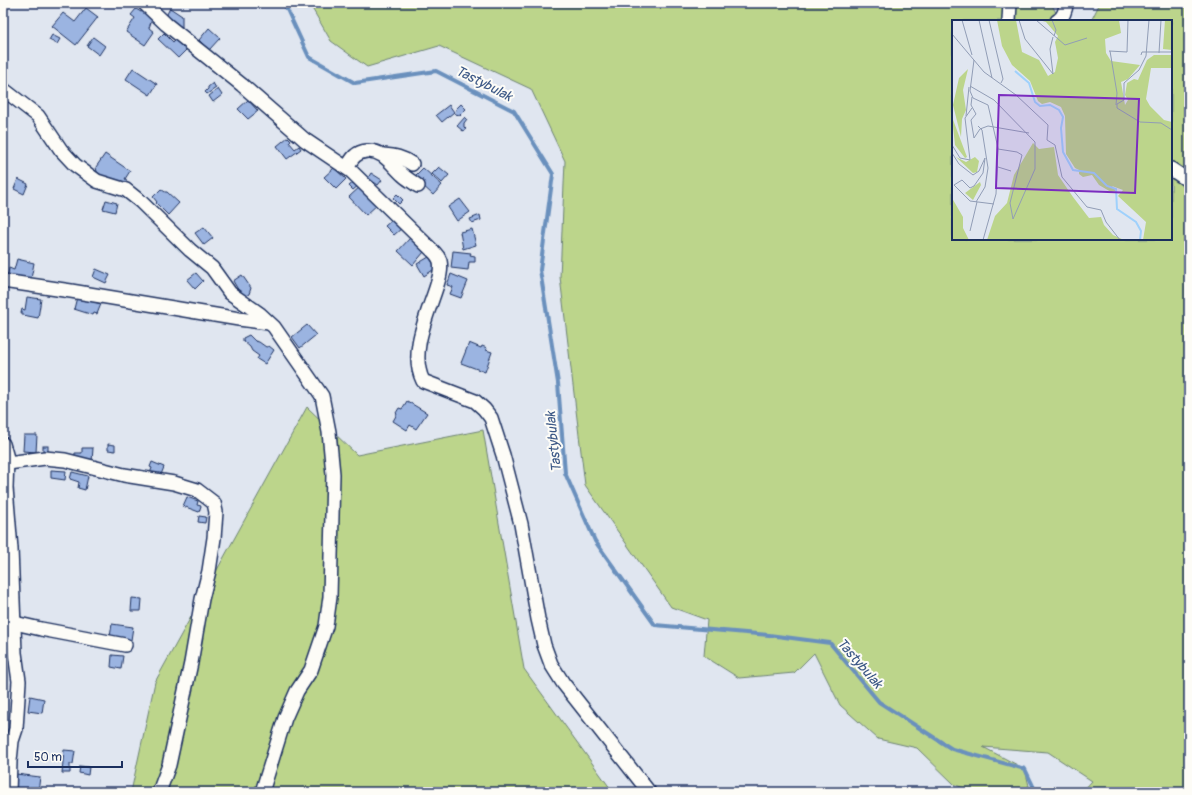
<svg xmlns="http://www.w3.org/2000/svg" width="1192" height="795" font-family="Pangolin,sans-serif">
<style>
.green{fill:#bcd58b;stroke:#6c8274}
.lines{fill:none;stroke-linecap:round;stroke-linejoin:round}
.stream{stroke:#6a90bd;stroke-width:4}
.building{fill:#9bb4e1;stroke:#1b2f5e}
.minor-casing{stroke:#1b2f5e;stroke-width:16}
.minor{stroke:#fdfcf7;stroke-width:13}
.labels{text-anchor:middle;stroke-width:4;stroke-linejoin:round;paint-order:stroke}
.water-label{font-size:14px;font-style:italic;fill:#3c5886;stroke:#fdfcf7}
.inset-river{fill:none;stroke:#9fd1fc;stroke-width:2}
.inset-road{fill:none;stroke:#919db6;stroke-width:1}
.view{fill:#7b2cbf;fill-opacity:0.15;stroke:#7b2cbf;stroke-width:2}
.inset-edge{fill:none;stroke:#1b2f5e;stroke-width:2}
</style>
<rect width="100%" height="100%" fill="#e0e6f0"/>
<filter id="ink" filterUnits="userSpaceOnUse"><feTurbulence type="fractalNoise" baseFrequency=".025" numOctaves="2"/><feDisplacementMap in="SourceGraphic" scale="8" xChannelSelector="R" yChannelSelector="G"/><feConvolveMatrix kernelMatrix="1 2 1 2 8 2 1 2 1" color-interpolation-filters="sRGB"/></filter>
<g filter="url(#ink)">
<!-- green -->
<g class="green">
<polygon points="309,3 1051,3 1060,21 953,21 953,239 1171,239 1171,21 1091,21 1100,3 1189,3 1189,792 1082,792 1092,781 1048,752 983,747 1025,769 1029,786 1020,792 977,792 955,785 917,748 878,739 840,705 814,653 794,673 739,678 704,656 707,620 671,607 585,485 560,277 565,161 531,89 439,46 367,67 331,41"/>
<polygon points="307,407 357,455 483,430 524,669 613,792 131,792 155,682"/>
</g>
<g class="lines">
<!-- stream -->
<polyline class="stream" points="284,3 309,57 355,83 436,71 514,111 553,174 540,270 558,383 565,473 595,541 655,625 769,635 830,643 879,702 952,749 1025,769 1036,792"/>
</g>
<!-- building -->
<g class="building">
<polygon points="86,8 98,17 76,45 52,26 63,13 75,22"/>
<polygon points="170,8 182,16 182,27 177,27 169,19 167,14"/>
<polygon points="136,9 141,12 143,11 152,19 149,28 154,32 145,45 126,32 135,18 131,15"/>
<polygon points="209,28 220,38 209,50 199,40"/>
<polygon points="164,33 173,42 179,36 189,47 178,58 158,39"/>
<polygon points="52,35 60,39 57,44 49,40"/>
<polygon points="93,37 105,46 99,55 87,46"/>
<polygon points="133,68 157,84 150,95 126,79"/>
<polygon points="213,83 216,88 207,94 205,92 208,89 208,87"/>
<polygon points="218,89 222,95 213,102 209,96"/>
<polygon points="248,100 258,111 248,119 238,109"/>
<polygon points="461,104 466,109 460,115 455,114 456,109"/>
<polygon points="449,105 454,112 442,122 436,115"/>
<polygon points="465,117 467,119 464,123 464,127 466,129 463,131 457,126"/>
<polygon points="288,137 291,140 289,142 295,149 299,146 301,149 287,159 277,146"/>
<polygon points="105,154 130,171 125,179 127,180 121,188 97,172 96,167"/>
<polygon points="439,167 449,175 442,183 432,174"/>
<polygon points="334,168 346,179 336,189 324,177"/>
<polygon points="423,168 442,185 433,195 420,183 415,176"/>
<polygon points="371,173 382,180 378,185 368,178"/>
<polygon points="18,179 28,184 24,194 14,189"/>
<polygon points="355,181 359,185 353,190 349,186"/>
<polygon points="362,185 379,203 366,215 349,197"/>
<polygon points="161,189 165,192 167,192 179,203 168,215 156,203 157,202 153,197"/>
<polygon points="397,194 403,200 399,204 393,198"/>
<polygon points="460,199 470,212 457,221 448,207"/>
<polygon points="106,200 117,203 115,212 103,209"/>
<polygon points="480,215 481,220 472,223 470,219"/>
<polygon points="393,219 402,228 394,235 385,226"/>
<polygon points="204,227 213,238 204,245 195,233"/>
<polygon points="472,229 476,245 463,249 460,232"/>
<polygon points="410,238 424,252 413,265 398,251"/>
<polygon points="453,251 471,253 470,255 475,256 475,262 469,262 468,270 451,268"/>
<polygon points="429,257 436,268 424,276 417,264"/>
<polygon points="17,259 34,263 30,284 7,279 9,268 14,270"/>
<polygon points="96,269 110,275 106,283 93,277"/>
<polygon points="196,273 203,281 195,289 187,280"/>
<polygon points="451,274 468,281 461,298 450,294 453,287 447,285"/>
<polygon points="242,275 251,288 249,294 243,298 233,281"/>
<polygon points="27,297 41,299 38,318 23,315 23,313 21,313 22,309 25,310"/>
<polygon points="77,297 101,304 97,314 94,313 93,315 74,309"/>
<polygon points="307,325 316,335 300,348 292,337"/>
<polygon points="249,335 255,341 259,342 266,347 269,346 274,350 265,364 257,359 259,356 252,351 250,347 243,341 243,338"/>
<polygon points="469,343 481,348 482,346 487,348 486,350 492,352 485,372 461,363"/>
<polygon points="407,401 427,413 416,429 410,425 407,430 393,421 397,414 396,413 399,408 402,409"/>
<polygon points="24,435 37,435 36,452 23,451"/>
<polygon points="108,444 115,445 115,451 108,450"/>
<rect x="43" y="446" width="5" height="7"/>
<polygon points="82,448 93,448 92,462 74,461 75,453 82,453"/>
<polygon points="152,462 164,467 159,480 149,476 152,468 150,467"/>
<polygon points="51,470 66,471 65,480 51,478"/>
<polygon points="72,472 88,476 85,490 78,488 79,482 70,479"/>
<polygon points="187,497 198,501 197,505 201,506 199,512 183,506"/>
<polygon points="199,516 206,517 205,523 198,522"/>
<polygon points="132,598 142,599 141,611 131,611"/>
<polygon points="112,624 133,627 131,640 110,637"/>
<polygon points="112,655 123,656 121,669 111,667"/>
<polygon points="30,696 44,699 42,713 28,711"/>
<polygon points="64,750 75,751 73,764 70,764 70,773 62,773"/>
<polygon points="80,766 89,767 88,775 79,773"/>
<polygon points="16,774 40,777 38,792 14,792"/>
</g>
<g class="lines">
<!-- minor casing -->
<g class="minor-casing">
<g id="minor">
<path d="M144 3 166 24 242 85 305 140 351 171 435 253C437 255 439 258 440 261 442 270 439 279 436 288 427 316 409 353 423 381L475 401 484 409 491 418 503 455 521 524 538 619 544 645 551 664 563 683 649 792"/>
<polyline points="1009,21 1010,3"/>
<path d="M1057 21C1063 18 1066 10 1066 3"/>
<polyline points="3,89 38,116 61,150 75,165 97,181 126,190 141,202 190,250 212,268 230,293 260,314 274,327 322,396 329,432 333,474 330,597 326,626 311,670 297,691 285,718 262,792"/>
<path d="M383 155C395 156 402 157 412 164"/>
<path d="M347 168C352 158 356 152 367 151 383 150 392 165 403 175 407 179 413 182 418 186"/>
<polyline points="1171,169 1189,181"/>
<polyline points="3,281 71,291 239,319 269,323"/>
<polyline points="3,444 7,458 6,488 11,549 15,653 19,681 16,729 12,741 10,761 9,792"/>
<polyline points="8,463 45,458 65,460 124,475 174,483 197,490 214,503 216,512 214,538 209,571 202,599 191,663 169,765 159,792"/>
<polyline points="14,622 19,624 41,629 125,645"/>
</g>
</g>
<!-- minor -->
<use href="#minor" class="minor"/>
</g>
</g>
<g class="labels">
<!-- water labels -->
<g class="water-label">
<text transform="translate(484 83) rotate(27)" y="5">Tastybulak</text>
<text transform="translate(553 442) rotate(-96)" y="5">Tastybulak</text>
<text transform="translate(860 663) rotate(49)" y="5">Tastybulak</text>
</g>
</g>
<!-- overview -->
<g transform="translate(952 20)">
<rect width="220" height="220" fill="#e0e6f0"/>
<path d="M45 0H64L70 32 87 40 96 56 103 52 106 38 103 22 106 16 94 2 87 0H167L169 13 153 19 154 33 159 41 188 45 176 59 169 62 173 85 176 80 173 75 175 63 182 59 186 60 195 40 202 35H220V48H199L194 79 198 86 212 100 220 102V220H191L194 202 166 176 171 170 160 166 164 171 159 172 147 165 140 155 131 157 127 154V150L123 148 114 134 113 96 109 87 98 82 90 84 86 81 78 61 60 45 50 26ZM213 0H220V30L211 29ZM16 49 11 70 14 90 10 99 9 117 1 85 7 58ZM0 97 15 137 13 138 3 125ZM81 123 87 129 102 127 106 155 121 177 137 198 149 197 152 205 161 215 172 220H35L43 196 55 183 62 155ZM4 137 14 142 23 137 27 141 25 152 21 153ZM28 162 29 165 21 180 13 173ZM0 178 11 197V208L17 220H0Z" fill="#bcd58b"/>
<path class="inset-river" d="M63 51 77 63 83 82 88 86 98 85 107 90 111 97 109 108 111 132 121 150 142 153 155 166 164 169 165 189 184 202 189 211 188 220"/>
<path class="inset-road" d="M10 0 20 35M27 0 40 58M37 0 51 59 49 63M67 0 73 19 101 54 98 29 101 17M84 0 113 25 135 18M100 0 104 10 102 16M197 0 194 36 187 50 172 63V80L165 84V88L188 102 209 103 220 110M0 14 32 52 64 75 96 105 95 120 103 125 110 157 135 187 149 190 154 202 168 220M157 31 175 32 176 0M158 31 165 73 164 85M207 33 209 0M189 35 190 32H220M22 40 18 71 21 78 36 85 46 128 44 174 31 220M18 66 42 80 83 122V149L61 199 58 183 70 135 65 132 46 129M20 77 19 85 24 94 19 100 22 118 28 109 36 106 77 113M14 96 17 67M220 102V122M0 125 8 138 18 140 13 98 20 88M0 133 7 144 21 155 27 151 33 138 31 153 22 166 18 168 10 160 2 165 18 181 42 184M46 147 59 151M220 165V213M24 182 33 167 36 148 30 110 26 106M18 211 25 182"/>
<path class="view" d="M47 75 187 79 183 173 44 168Z"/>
<rect width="220" height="220" class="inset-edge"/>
</g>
<!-- margin -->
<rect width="1192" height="795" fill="none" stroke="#fdfcf7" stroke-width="16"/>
<rect x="8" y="8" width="1176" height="779" fill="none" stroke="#1b2f5e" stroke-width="1.5" filter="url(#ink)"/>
<!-- scale -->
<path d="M28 761v6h94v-6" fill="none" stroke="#1b2f5e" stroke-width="2"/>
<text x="34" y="761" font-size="12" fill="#1b2f5e" stroke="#fdfcf7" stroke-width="3" paint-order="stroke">50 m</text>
</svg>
